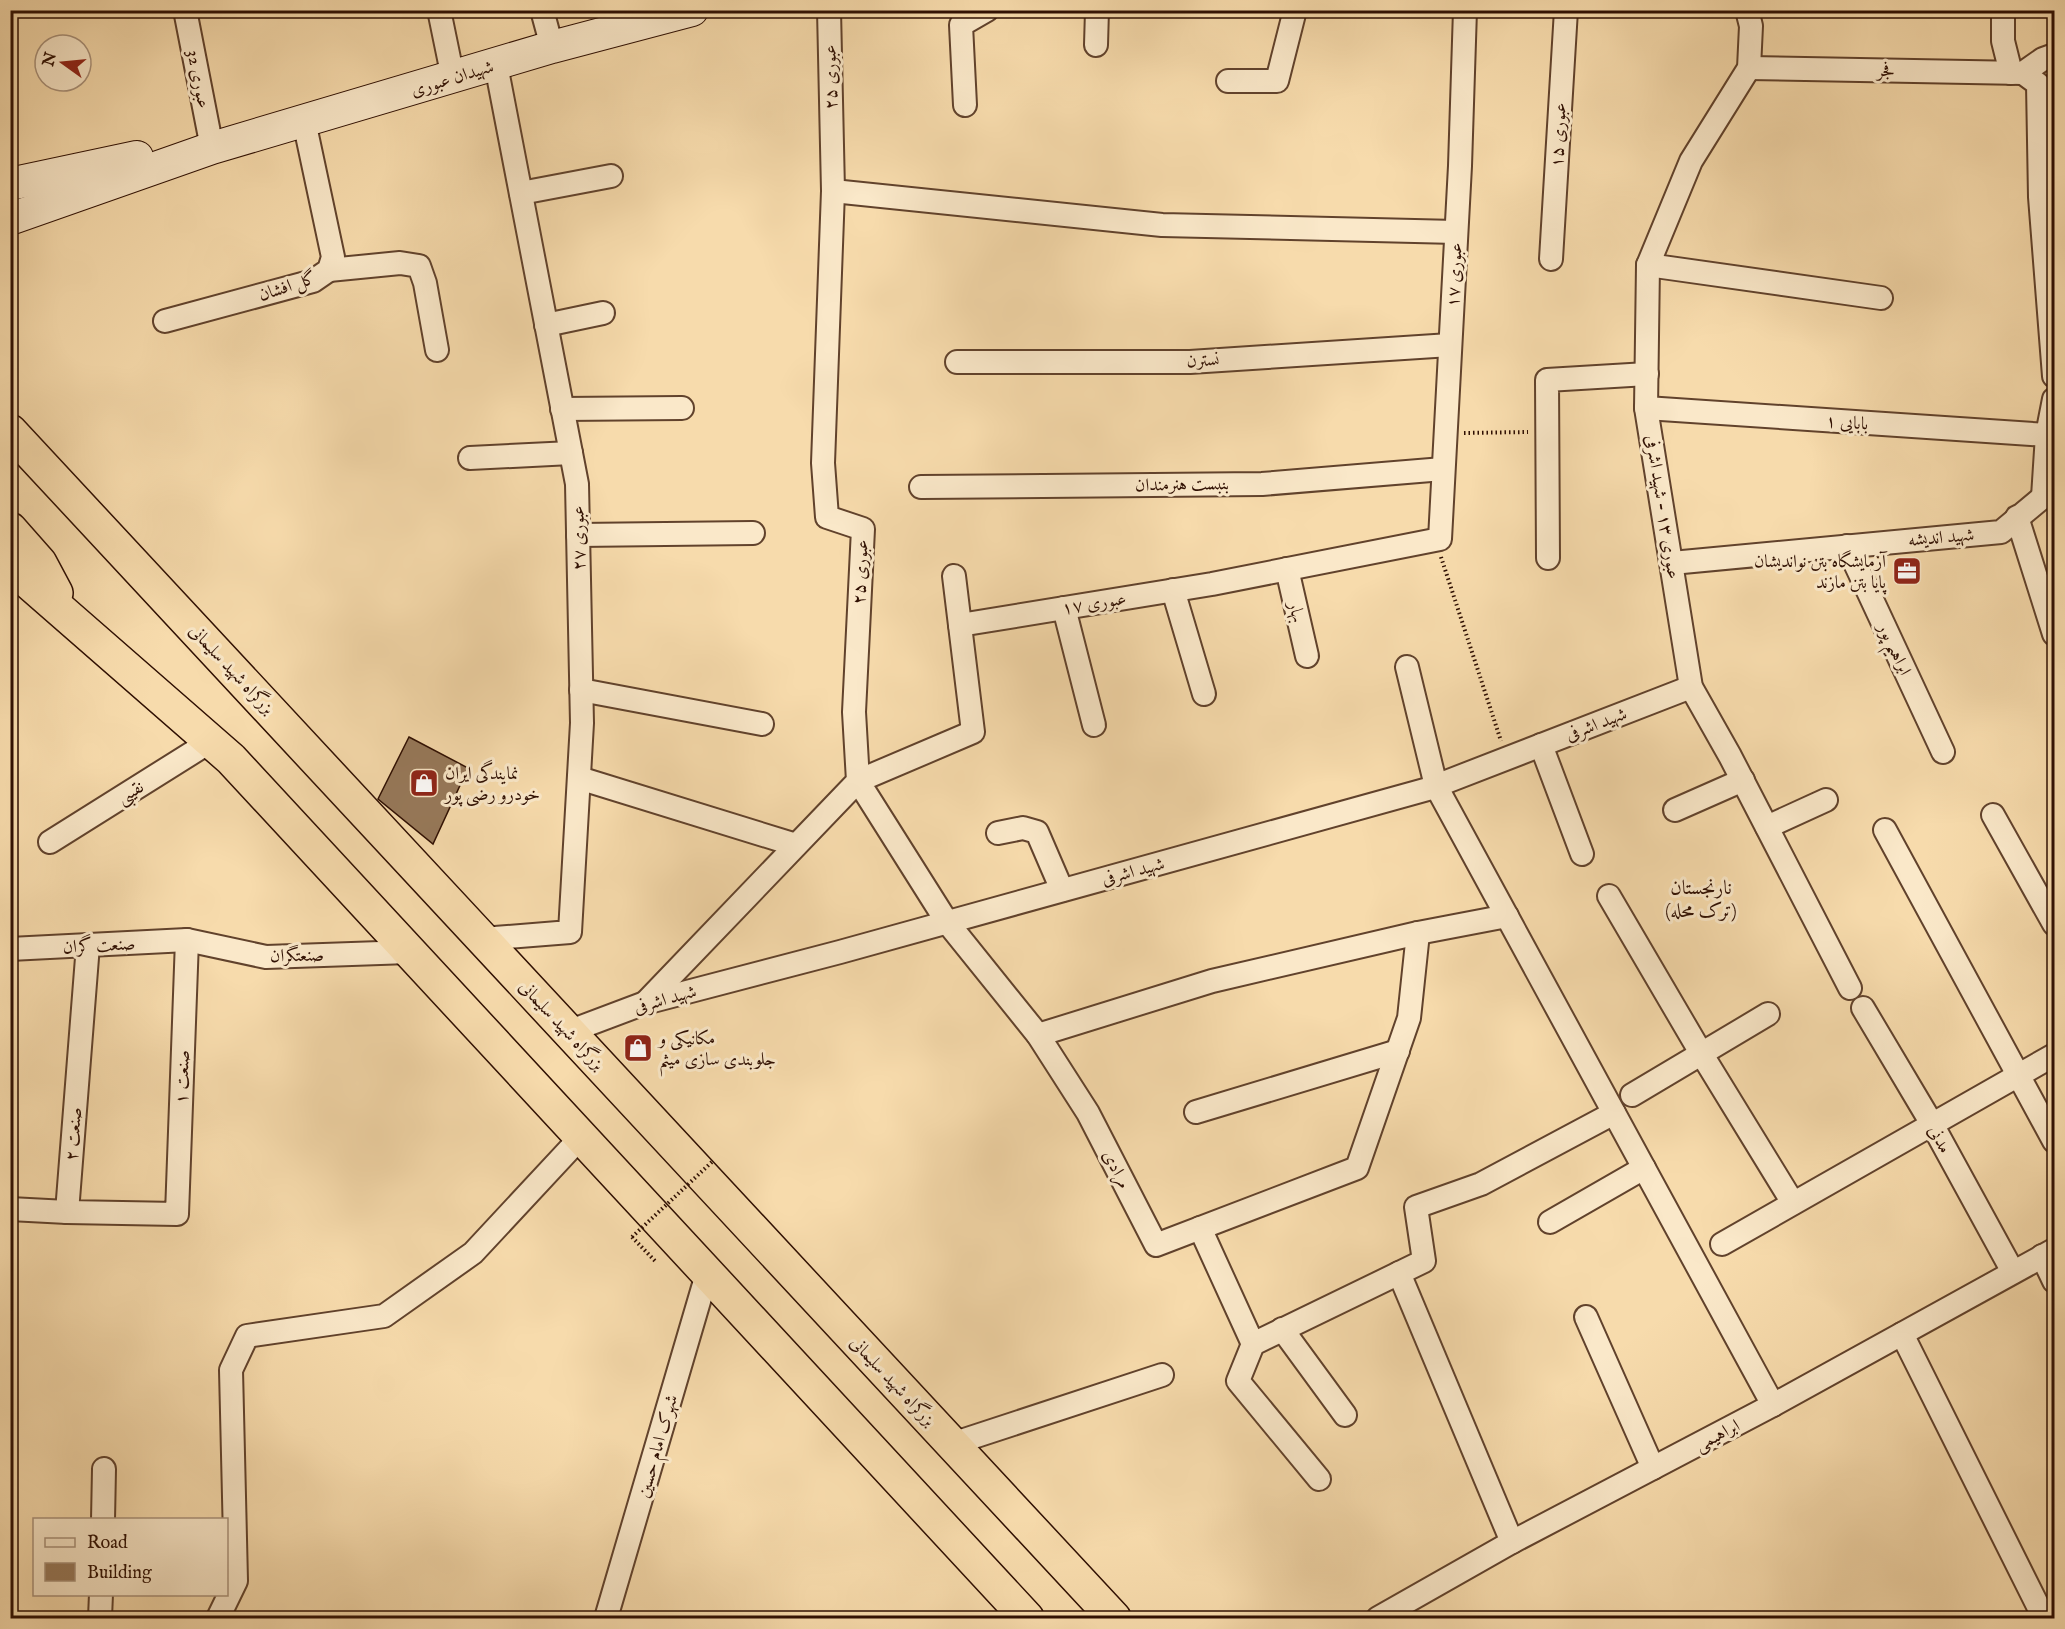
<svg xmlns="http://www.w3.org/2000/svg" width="2065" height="1629" font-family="'IM FELL English',Amiri,serif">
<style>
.building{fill:#97795a;stroke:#2f0f02;stroke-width:1.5}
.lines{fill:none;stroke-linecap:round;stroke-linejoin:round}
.street-casing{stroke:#61422c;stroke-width:26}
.secondary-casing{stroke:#2f0f02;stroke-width:34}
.highway-casing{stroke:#2f0f02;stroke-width:36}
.path{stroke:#2f0f02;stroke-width:4;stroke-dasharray:1.5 3;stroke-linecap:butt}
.street{stroke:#fae8c9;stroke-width:22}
.secondary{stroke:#fae8c9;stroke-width:32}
.highway{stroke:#f7dbac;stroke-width:33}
.path-bridge{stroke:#2f0f02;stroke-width:4;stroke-dasharray:1.5 3;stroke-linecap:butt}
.labels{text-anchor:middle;stroke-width:6;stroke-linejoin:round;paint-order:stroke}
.street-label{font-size:18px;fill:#2f0f02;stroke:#fae8c9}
.poi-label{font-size:18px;fill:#2f0f02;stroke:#fae8c9;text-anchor:start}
.neighbourhood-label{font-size:20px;fill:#2f0f02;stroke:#fae8c9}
</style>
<rect width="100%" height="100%" fill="#f7dbac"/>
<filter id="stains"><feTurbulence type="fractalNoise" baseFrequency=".00333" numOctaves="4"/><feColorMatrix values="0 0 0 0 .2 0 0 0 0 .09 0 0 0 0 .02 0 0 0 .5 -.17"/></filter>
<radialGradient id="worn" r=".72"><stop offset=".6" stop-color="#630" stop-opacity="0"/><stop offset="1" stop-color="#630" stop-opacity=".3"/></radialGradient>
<!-- building -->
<polygon class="building" points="409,737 468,768 433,844 378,799"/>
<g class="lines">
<!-- street casing -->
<g class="street-casing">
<g id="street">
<polyline points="185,10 212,148"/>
<polyline points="439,10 453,78"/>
<polyline points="542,10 552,47"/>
<polyline points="1747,10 1751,26 1749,68 1691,161 1648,265 1646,408 1691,687 1730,756 1850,988"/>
<polyline points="2003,10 2003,41 2011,73"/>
<polyline points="1096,45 1097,10"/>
<polyline points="1749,68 2023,73"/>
<polyline points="2023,73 2038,84 2040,197 2054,376"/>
<polyline points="2023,73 2043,59 2054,55"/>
<polyline points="1228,81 1277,81 1295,10"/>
<polyline points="965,105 961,25 987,10"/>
<polyline points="833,191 1162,225 1456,232"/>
<polyline points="521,193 611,176"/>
<polyline points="1551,259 1566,10"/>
<polyline points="1648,265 1881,298"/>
<polyline points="329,270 400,263 419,266 425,283 437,350"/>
<polyline points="165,321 313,281 329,270 333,257 304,121"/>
<polyline points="546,325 603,313"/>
<polyline points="957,362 1190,362 1450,345"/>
<polyline points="1646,408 2047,435"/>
<polyline points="562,409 682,408"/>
<polyline points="470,458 571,453"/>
<polyline points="921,487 1262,484 1443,469"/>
<polyline points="2043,497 2047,435 2054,399"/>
<polyline points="2017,517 2054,634"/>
<polyline points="578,535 753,533"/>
<polyline points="1847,546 1943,752"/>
<polyline points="1548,558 1547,380 1647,374"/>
<polyline points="1672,563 2001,532 2043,497 2054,496"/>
<polyline points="1287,569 1307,656"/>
<polyline points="954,576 973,732 858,781 947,922 1038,1035 1088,1113 1156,1245 1357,1168 1409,1018 1418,933"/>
<polyline points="1173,590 1204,694"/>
<polyline points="1064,608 1094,725"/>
<polyline points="960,625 1212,584 1440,539 1460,166 1465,10"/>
<polyline points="1407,667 1436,786 1773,1405"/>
<polyline points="581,690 762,724"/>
<polyline points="1541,745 1582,854"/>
<polyline points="579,778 796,845"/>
<polyline points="1675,810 1743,780"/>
<polyline points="1993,815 2054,924"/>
<polyline points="1767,827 1826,800"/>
<polyline points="1885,830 2054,1141"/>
<polyline points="998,833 1023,828 1037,832 1062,890"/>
<polyline points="50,842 211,741"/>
<polyline points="1609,896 1701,1053 1793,1203"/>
<polyline points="482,939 570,932 582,723 577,484 496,65"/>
<polyline points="88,945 67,1212 177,1214 187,940"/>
<polyline points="10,949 187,940 266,957 409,952"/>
<polyline points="646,1002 858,781 854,712 863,529 827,517 823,463 833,191 829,10"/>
<polyline points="1863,1008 1932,1124 2013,1272"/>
<polyline points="568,1032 645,1003 840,952 1428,789 1691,687"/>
<polyline points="1038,1035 1212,981 1418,933 1507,916"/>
<polyline points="1632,1095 1768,1014"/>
<polyline points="1196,1112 1398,1051"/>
<polyline points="10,1209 67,1212"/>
<polyline points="1550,1222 1644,1168"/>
<polyline points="1200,1228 1253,1344"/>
<polyline points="1722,1244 2054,1055"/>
<polyline points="2042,1256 2054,1281"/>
<polyline points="1399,1273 1512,1542"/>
<polyline points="1586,1317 1653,1468"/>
<polyline points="1282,1329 1345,1415"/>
<polyline points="1902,1334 2042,1614"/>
<polyline points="952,1444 1162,1375"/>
<polyline points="1319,1479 1238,1381 1253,1344 1424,1261 1416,1207 1481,1184 1614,1113"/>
<polyline points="103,1520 104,1469"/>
<polyline points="100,1618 101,1594"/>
<polyline points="218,1618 236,1581 231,1370 247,1336 384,1316 473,1253 581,1137"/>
<polyline points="606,1618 707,1274"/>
<polyline points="1378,1618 1512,1542 1773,1405 2054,1250"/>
</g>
</g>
<!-- secondary casing -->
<g class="secondary-casing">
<g id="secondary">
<polyline points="10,184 137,157"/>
<polyline points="10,219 212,148 552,47 692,10"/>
</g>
</g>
<!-- highway casing -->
<g class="highway-casing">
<g id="highway">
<polyline points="10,431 1114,1618"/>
<polyline points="10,529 40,563 56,593"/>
<polyline points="10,566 231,759 1027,1618"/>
</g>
</g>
<!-- path -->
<g class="path">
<polyline points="1464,433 1528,432"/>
<polyline points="1441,557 1501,741"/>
<polyline points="632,1237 656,1262"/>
</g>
<!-- street -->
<use href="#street" class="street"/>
<!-- secondary -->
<use href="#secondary" class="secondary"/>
<!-- highway -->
<use href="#highway" class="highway"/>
<!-- path-bridge -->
<polyline class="path-bridge" points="632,1237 714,1160"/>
</g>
<!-- icons -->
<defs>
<g id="office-square" transform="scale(1.5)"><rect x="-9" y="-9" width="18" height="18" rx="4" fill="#8f2418" stroke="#fae8c9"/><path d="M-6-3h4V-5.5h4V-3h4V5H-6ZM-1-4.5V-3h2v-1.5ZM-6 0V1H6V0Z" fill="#fff"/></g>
<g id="shop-square" transform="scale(1.5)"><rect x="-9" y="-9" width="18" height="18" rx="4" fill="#8f2418" stroke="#fae8c9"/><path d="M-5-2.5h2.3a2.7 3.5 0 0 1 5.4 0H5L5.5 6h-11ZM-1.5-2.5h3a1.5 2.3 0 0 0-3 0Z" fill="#fff"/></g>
</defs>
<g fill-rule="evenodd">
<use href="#office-square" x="1907" y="571"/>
<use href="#shop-square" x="424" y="783"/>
<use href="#shop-square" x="638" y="1048"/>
</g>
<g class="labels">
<!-- street labels -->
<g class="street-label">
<text transform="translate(1886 70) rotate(1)" y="6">فجر</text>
<text transform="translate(830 77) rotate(-91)" y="6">عبوری ۲۵</text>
<text transform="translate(452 78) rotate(-17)" y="6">شهیدان عبوری</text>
<text transform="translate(199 79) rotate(79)" y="6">عبوری 32</text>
<text transform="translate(1558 135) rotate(-87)" y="6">عبوری ۱۵</text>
<text transform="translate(1454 275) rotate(-87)" y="6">عبوری ۱۷</text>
<text transform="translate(287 286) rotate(-18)" y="6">گل افشان</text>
<text transform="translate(1203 360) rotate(-3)" y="6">نسترن</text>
<text transform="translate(1847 422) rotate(4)" y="6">بابایی ۱</text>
<text transform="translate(1182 484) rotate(-1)" y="6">بنبست هنرمندان</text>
<text transform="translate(1663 507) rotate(81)" y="6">عبوری ۱۳ - شهید اشرفی</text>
<text transform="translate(1941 537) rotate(-5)" y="6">شهید اندیشه</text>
<text transform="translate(578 538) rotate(-91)" y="6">عبوری ۲۷</text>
<text transform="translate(860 572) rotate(-87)" y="6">عبوری ۲۵</text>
<text transform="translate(1094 603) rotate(-9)" y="6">عبوری ۱۷</text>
<text transform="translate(1297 612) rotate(77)" y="6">بهار</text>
<text transform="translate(1895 649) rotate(65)" y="6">ابراهیم پور</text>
<text transform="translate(232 669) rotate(47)" y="6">بزرگراه شهید سلیمانی</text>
<text transform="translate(1596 724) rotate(-21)" y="6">شهید اشرفی</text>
<text transform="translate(130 792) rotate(-32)" y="6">نقیبی</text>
<text transform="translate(1133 871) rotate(-15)" y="6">شهید اشرفی</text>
<text transform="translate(99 945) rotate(-3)" y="6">صنعت گران</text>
<text transform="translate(297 955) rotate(-1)" y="6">صنعتگران</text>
<text transform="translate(665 999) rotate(-16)" y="6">شهید اشرفی</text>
<text transform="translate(562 1025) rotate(47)" y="6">بزرگراه شهید سلیمانی</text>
<text transform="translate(182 1077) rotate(-88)" y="6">صنعت ۱</text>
<text transform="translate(73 1134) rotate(-85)" y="6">صنعت ۲</text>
<text transform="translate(1940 1139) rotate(61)" y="6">مدنی</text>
<text transform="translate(1117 1169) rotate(63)" y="6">مرادی</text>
<text transform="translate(893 1381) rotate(47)" y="6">بزرگراه شهید سلیمانی</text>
<text transform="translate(1717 1435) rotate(-28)" y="6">ابراهیمی</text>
<text transform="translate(657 1446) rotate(-74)" y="6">شهرک امام حسین</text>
</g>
<!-- poi labels -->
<g class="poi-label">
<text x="1886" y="567" text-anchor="end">آزمایشگاه بتن نواندیشان<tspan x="1886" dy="21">پایا بتن مازند</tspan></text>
<text x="445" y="779">نمایندگی ایران<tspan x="445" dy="21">خودرو رضی پور</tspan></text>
<text x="659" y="1044">مکانیکی و<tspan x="659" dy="21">جلوبندی سازی میثم</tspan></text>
</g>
<!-- neighbourhood labels -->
<g class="neighbourhood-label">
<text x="1701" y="894">نارنجستان<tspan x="1701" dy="23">(ترک محله)</tspan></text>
</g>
</g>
<!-- margin -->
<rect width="2065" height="1629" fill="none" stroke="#f7dbac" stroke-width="36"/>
<rect x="12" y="12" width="2041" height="1605" fill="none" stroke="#2f0f02" stroke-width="3"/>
<rect x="18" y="18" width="2029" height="1593" fill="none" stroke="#2f0f02" stroke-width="1.5"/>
<!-- legend -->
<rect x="33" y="1518" width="195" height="78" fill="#fae8c9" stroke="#a99179" stroke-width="1.5"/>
<rect x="45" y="1538" width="30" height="9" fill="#fae8c9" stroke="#a99179" stroke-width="1.5"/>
<text x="87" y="1548" font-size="18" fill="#2f0f02">Road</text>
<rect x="45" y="1563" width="30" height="18" fill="#97795a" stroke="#a99179" stroke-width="1.5"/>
<text x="87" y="1578" font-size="18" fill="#2f0f02">Building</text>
<!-- north arrow -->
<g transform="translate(63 63) rotate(285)"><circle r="28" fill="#fae8c9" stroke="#a99179" stroke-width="1.5"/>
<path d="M0-4.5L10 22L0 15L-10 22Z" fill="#8f2418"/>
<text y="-9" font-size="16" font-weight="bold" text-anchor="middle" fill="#2f0f02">N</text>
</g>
<rect width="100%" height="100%" filter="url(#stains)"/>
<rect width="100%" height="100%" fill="url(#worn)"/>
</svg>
